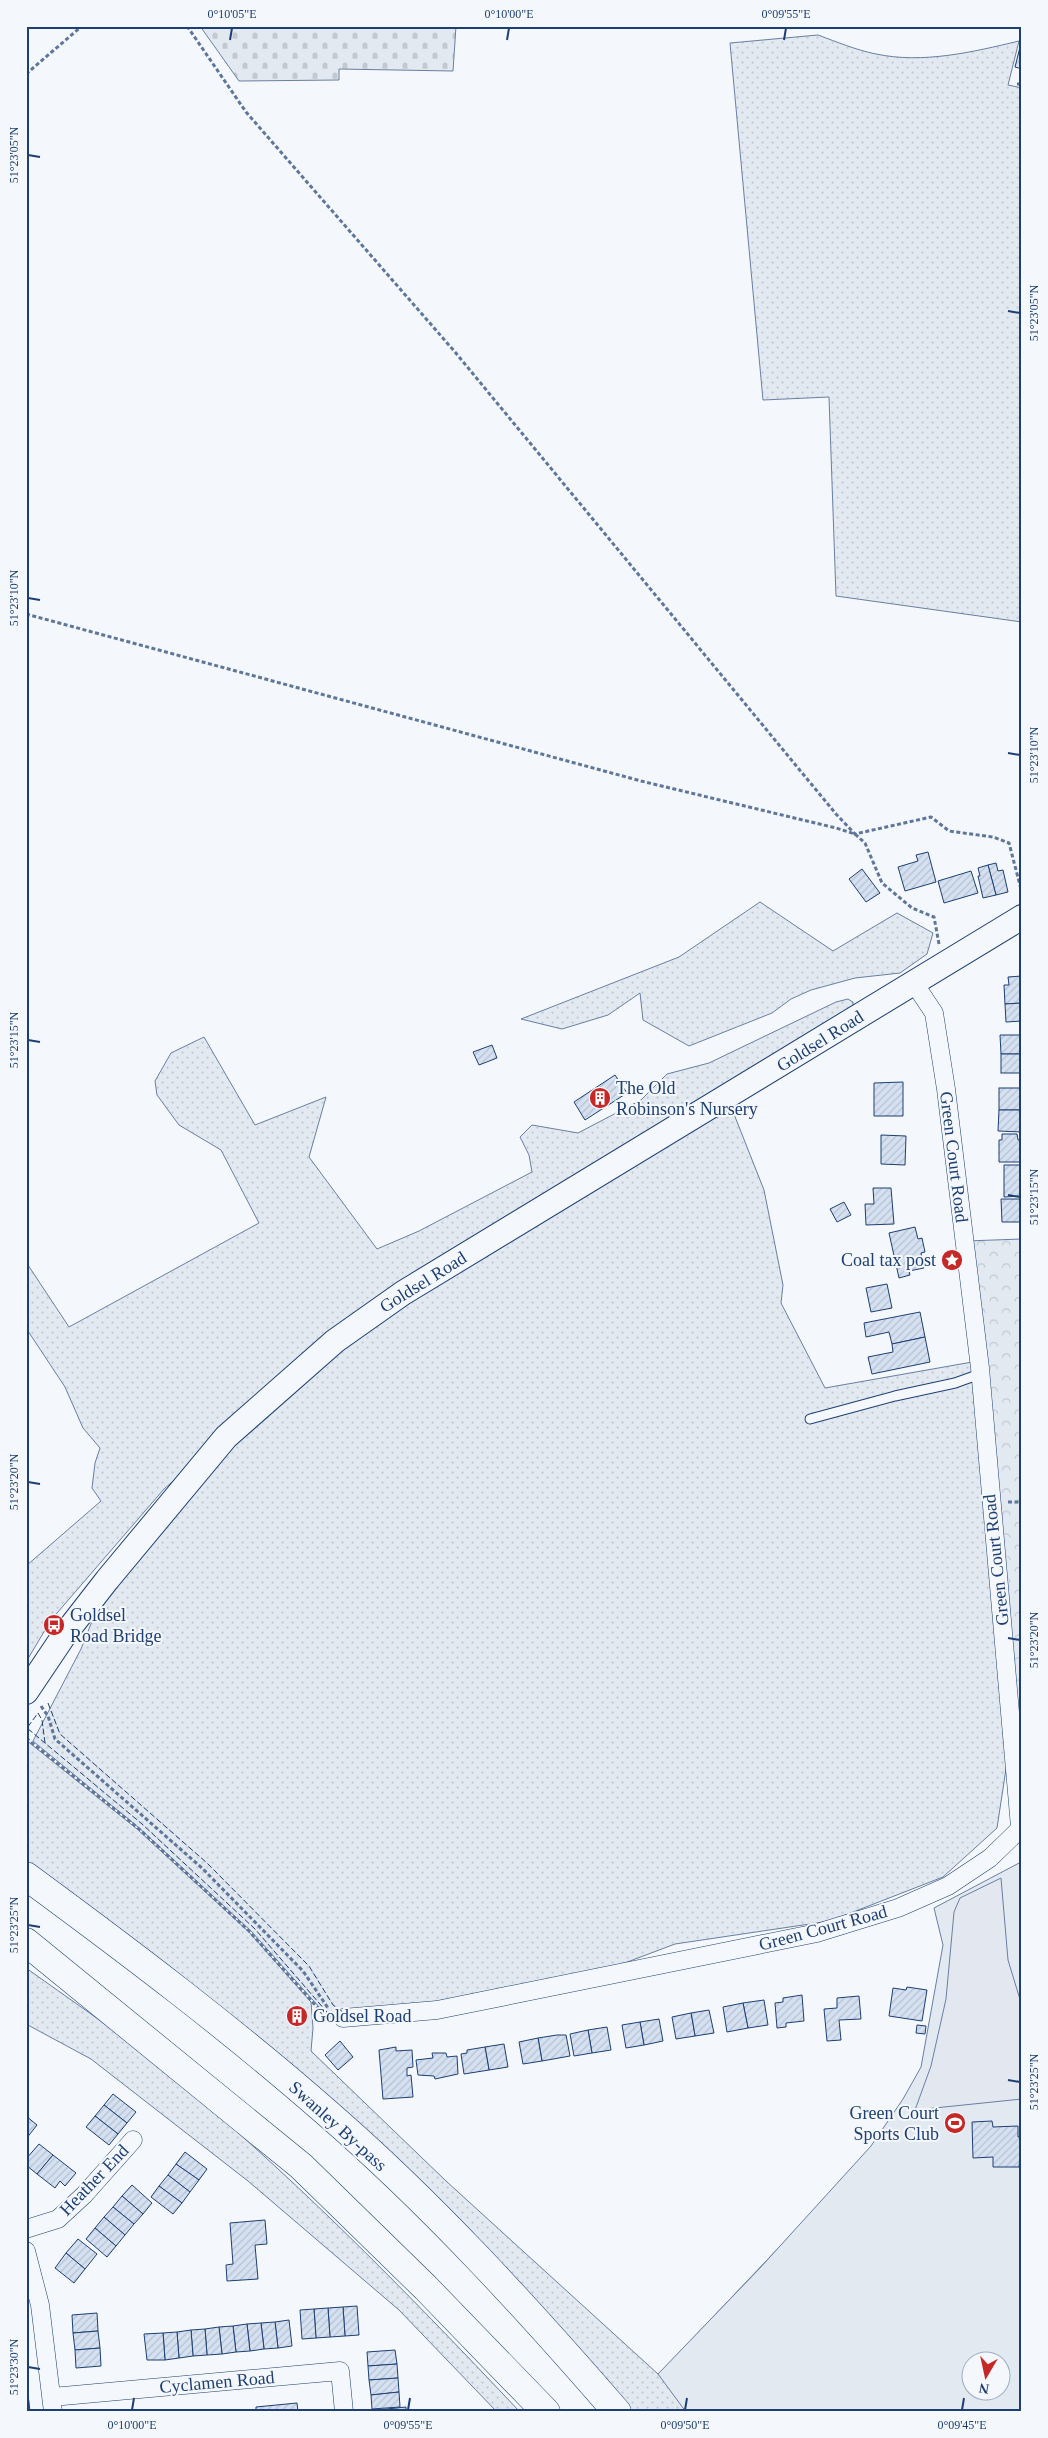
<svg xmlns="http://www.w3.org/2000/svg" width="1048" height="2438" font-family="Georgia,serif">
<style>
.grass{fill:url(#grass-dots);stroke:#687fa3;fill-rule:evenodd}
.cemetery{fill:url(#cemetery-stones);stroke:#687fa3}
.park{fill:url(#park-crowns);stroke:#687fa3}
.pitch{fill:#e3e9f0;stroke:#687fa3;fill-rule:evenodd}
.parking{fill:#e3e8f0;stroke:#687fa3}
.building{fill:url(#building-hatch);stroke:#1d3f73}
.lines{fill:none;stroke-linecap:round;stroke-linejoin:round}
.lane-casing{stroke:#1d3f73;stroke-width:11}
.street-casing{stroke:#1d3f73;stroke-width:19}
.secondary-casing{stroke:#1d3f73;stroke-width:26}
.highway-casing{stroke:#1d3f73;stroke-width:29}
.path{stroke:#5e769c;stroke-width:3;stroke-dasharray:4 2.5;stroke-linecap:butt}
.lane{stroke:#f4f7fb;stroke-width:9}
.street{stroke:#f4f7fb;stroke-width:18}
.secondary{stroke:#f4f7fb;stroke-width:24}
.highway{stroke:#f4f7fb;stroke-width:28}
.fence{stroke:#1d3f73;stroke-width:1;stroke-dasharray:6 2.5;stroke-linecap:butt}
.ticks{fill:none;stroke:#1d3f73;stroke-width:2}
.labels{text-anchor:middle;stroke-width:4;stroke-linejoin:round;paint-order:stroke}
.street-label{font-size:18px;fill:#1d3f73;stroke:#f4f7fb}
.poi-label{font-size:18px;fill:#1d3f73;stroke:#f4f7fb;text-anchor:start}
.neatline{fill:none;stroke:#1d3f73;stroke-width:2}
.ticks-label{font-size:12px;text-anchor:middle;fill:#1d3f73}
</style>
<defs>
<pattern id="grass-dots" width="8" height="8" patternUnits="userSpaceOnUse" patternTransform="scale(1.25)"><rect width="8" height="8" fill="#e3e9f0"/><path d="M2 2h.1M6 6h.1" fill="none" stroke="#c2c9d1" stroke-width="1.8" stroke-linecap="round"/></pattern>
<pattern id="cemetery-stones" width="16" height="16" patternUnits="userSpaceOnUse" patternTransform="scale(1.25)"><rect width="16" height="16" fill="#e3e9f0"/><path d="M2 7V4a2 2 0 0 1 4 0v3zM10 15v-3a2 2 0 0 1 4 0v3z" fill="#c2c9d1"/></pattern>
<pattern id="park-crowns" width="20" height="18" patternUnits="userSpaceOnUse" patternTransform="scale(1.25)"><rect width="20" height="18" fill="#e3e9f0"/><path d="M2 6a3 3 0 1 1 6 0M12 15a3 3 0 1 1 6 0" fill="none" stroke="#c2c9d1"/></pattern>
<pattern id="building-hatch" width="6" height="6" patternUnits="userSpaceOnUse" patternTransform="scale(1.25)"><rect width="6" height="6" fill="#d5e0f0"/><path d="M-1 1l2-2M0 6l6-6M5 7l2-2" fill="none" stroke="#b6c1d1"/></pattern>
</defs>
<rect width="100%" height="100%" fill="#f4f7fb"/>
<!-- grass -->
<g class="grass">
<path d="M818 35C837 42 856 50 876 54 923 64 973 52 1019 41L1008 85 1022 88V622L836 596 829 397 763 400 730 43Z"/>
<polygon points="760,902 833,951 897,913 933,933 927,954 900,973 855,978 811,990 791,999 772,1013 689,1046 643,1020 640,993 608,1015 562,1029 521,1019 679,957"/>
<polygon points="848,999 853,1002 853,1006 402,1292 225,1436 164,1489 51,1620 26,1662 26,1566 101,1501 92,1488 95,1463 100,1448 83,1428 65,1387 26,1328 26,1262 69,1327 259,1223 221,1150 179,1125 157,1095 155,1081 171,1053 204,1037 255,1125 326,1097 309,1157 377,1249 419,1231 532,1172 529,1155 520,1137 532,1125 578,1133 641,1100 667,1074 709,1063 836,1002"/>
<polygon points="728,1099 764,1190 783,1285 781,1303 825,1388 978,1361 1011,1736 997,1828 943,1877 830,1921 675,1944 577,1981 437,2008 329,2018 251,1931 138,1827 33,1741 81,1649 108,1581 174,1500 337,1343"/>
<path d="M26 1740 137 1829 249 1932 311 2002 313 2028 311 2051 446 2181 658 2374 688 2408 659 2374 875 2146 914 2111 1022 2412H629L456 2232 26 1875ZM970 2360H1000V2390H970Z"/>
<path d="M26 1968C68 1998 111 2027 151 2059 284 2166 403 2288 520 2412H497L399 2310 248 2181 91 2059 26 2024Z"/>
</g>
<!-- cemetery -->
<polygon class="cemetery" points="200,26 456,26 453,71 339,69 339,80 239,81"/>
<!-- park -->
<polygon class="park" points="1022,1239 1022,1796 966,1241"/>
<!-- pitch -->
<path class="pitch" d="M1021 1862 1022 2412H686L658 2374 760 2268 871 2146 903 2099 921 2067 943 1945 934 1908ZM970 2360H1000V2390H970Z"/>
<!-- parking -->
<polygon class="parking" points="1001,1878 1008,1960 1022,2006 1022,2099 915,2110 931,2066 946,1999 954,1912 960,1898"/>
<!-- building -->
<g class="building">
<polygon points="1021,43 1022,43 1022,69 1015,67"/>
<polygon points="928,852 936,882 905,891 898,867 918,861 916,855"/>
<polygon points="996,863 998,871 1003,870 1008,892 996,895 988,865"/>
<polygon points="988,865 996,895 983,898 978,876 980,876 978,868"/>
<polygon points="862,869 880,893 866,902 849,879"/>
<polygon points="971,871 978,893 944,903 938,881"/>
<polygon points="1022,976 1022,1003 1005,1004 1004,985 1009,985 1008,977"/>
<polygon points="1022,1003 1022,1021 1006,1022 1005,1004"/>
<polygon points="1000,1035 1022,1035 1022,1054 1001,1054"/>
<polygon points="492,1045 497,1058 479,1065 473,1052"/>
<rect x="1001" y="1054" width="21" height="19"/>
<polygon points="615,1075 627,1093 585,1120 574,1102"/>
<polygon points="903,1082 903,1116 874,1116 874,1083"/>
<rect x="999" y="1088" width="23" height="22"/>
<polygon points="999,1110 1022,1110 1022,1132 998,1131"/>
<polygon points="1002,1134 1017,1134 1018,1140 1022,1140 1022,1162 999,1162 999,1140 1002,1140"/>
<polygon points="881,1135 906,1136 905,1165 881,1164"/>
<polygon points="1004,1165 1022,1165 1022,1196 1004,1197"/>
<polygon points="873,1188 891,1188 894,1224 866,1225 865,1204 874,1204"/>
<polygon points="1001,1199 1022,1199 1022,1222 1002,1222"/>
<polygon points="844,1202 851,1215 837,1222 830,1209"/>
<polygon points="915,1227 918,1239 922,1238 925,1252 921,1253 924,1268 909,1271 910,1275 899,1278 889,1233"/>
<polygon points="887,1284 892,1308 871,1312 866,1288"/>
<polygon points="920,1312 925,1337 892,1344 889,1332 866,1337 864,1323"/>
<polygon points="925,1337 930,1362 872,1374 868,1357 893,1352 892,1344"/>
<polygon points="907,1987 927,1990 922,2021 889,2016 893,1988 906,1990"/>
<polygon points="802,1995 804,2021 786,2023 786,2027 777,2028 775,2003 783,2002 783,1998"/>
<polygon points="859,1996 861,2019 839,2020 841,2040 827,2041 824,2009 837,2008 837,1998"/>
<polygon points="764,2000 768,2025 748,2028 743,2003"/>
<polygon points="743,2003 748,2028 727,2032 723,2007"/>
<polygon points="709,2010 714,2033 695,2036 691,2013"/>
<polygon points="294,2011 302,2012 302,2020 293,2019"/>
<polygon points="691,2013 695,2036 676,2039 672,2017"/>
<polygon points="659,2019 663,2041 644,2045 640,2022"/>
<polygon points="640,2022 644,2045 626,2048 622,2025"/>
<polygon points="917,2025 926,2026 925,2034 916,2033"/>
<polygon points="607,2027 611,2050 592,2053 588,2030"/>
<polygon points="588,2030 592,2053 574,2056 570,2034"/>
<polygon points="557,2035 566,2035 570,2056 542,2061 538,2038"/>
<polygon points="538,2038 542,2061 523,2064 519,2042"/>
<polygon points="340,2041 353,2057 338,2070 325,2055"/>
<polygon points="504,2044 508,2067 489,2070 485,2047"/>
<polygon points="396,2047 396,2051 412,2050 413,2067 407,2068 407,2076 411,2075 413,2097 383,2099 379,2050"/>
<polygon points="485,2047 489,2070 464,2074 461,2054 467,2053 467,2050"/>
<polygon points="432,2053 446,2053 447,2057 457,2056 458,2074 435,2079 434,2076 418,2075 416,2060 433,2058"/>
<polygon points="113,2094 136,2112 127,2123 104,2105"/>
<polygon points="104,2105 127,2123 118,2134 95,2116"/>
<polygon points="26,2116 37,2125 26,2139"/>
<polygon points="95,2116 118,2134 109,2145 86,2127"/>
<polygon points="992,2121 993,2127 1018,2126 1018,2137 1022,2137 1019,2167 993,2167 993,2157 973,2158 972,2122"/>
<polygon points="39,2144 53,2155 37,2174 26,2165 26,2159"/>
<polygon points="185,2152 207,2169 199,2180 176,2164"/>
<polygon points="53,2155 76,2173 65,2186 60,2181 55,2188 37,2174"/>
<polygon points="176,2164 199,2180 190,2192 168,2175"/>
<polygon points="168,2175 190,2192 182,2203 159,2186"/>
<polygon points="132,2185 152,2203 143,2214 122,2196"/>
<polygon points="159,2186 182,2203 173,2214 151,2197"/>
<polygon points="122,2196 143,2214 134,2224 113,2207"/>
<polygon points="113,2207 134,2224 125,2235 104,2217"/>
<polygon points="104,2217 125,2235 116,2246 95,2228"/>
<polygon points="265,2220 267,2244 255,2245 258,2279 227,2281 226,2265 233,2264 230,2223"/>
<polygon points="95,2228 116,2246 107,2257 86,2239"/>
<polygon points="78,2239 97,2254 85,2269 66,2253"/>
<polygon points="66,2253 85,2269 74,2283 55,2268"/>
<polygon points="357,2306 359,2335 345,2336 343,2307"/>
<polygon points="343,2307 345,2336 330,2337 328,2308"/>
<polygon points="328,2308 330,2337 316,2338 314,2309"/>
<polygon points="314,2309 316,2338 302,2339 300,2310"/>
<polygon points="97,2313 98,2331 73,2333 72,2315"/>
<polygon points="289,2320 292,2346 278,2348 275,2322"/>
<polygon points="275,2322 278,2348 264,2349 261,2323"/>
<polygon points="261,2323 264,2349 250,2351 247,2324"/>
<polygon points="247,2324 250,2351 236,2352 233,2326"/>
<polygon points="233,2326 236,2352 222,2354 219,2327"/>
<polygon points="219,2327 222,2354 207,2355 205,2329"/>
<polygon points="205,2329 207,2355 193,2356 191,2330"/>
<polygon points="191,2330 193,2356 179,2358 177,2332"/>
<polygon points="98,2331 100,2348 75,2350 73,2333"/>
<polygon points="177,2332 179,2358 165,2360 163,2333"/>
<polygon points="163,2333 165,2360 147,2360 144,2334"/>
<polygon points="100,2348 101,2366 76,2368 75,2350"/>
<polygon points="395,2350 397,2364 368,2366 367,2352"/>
<polygon points="397,2364 398,2378 369,2380 368,2366"/>
<polygon points="398,2378 399,2392 371,2395 369,2380"/>
<polygon points="26,2384 29,2402 26,2403"/>
<polygon points="399,2392 400,2407 372,2409 371,2395"/>
<polygon points="29,2402 30,2412 26,2412 26,2403"/>
<polygon points="297,2403 298,2412 256,2412 256,2407"/>
<polygon points="406,2407 406,2412 378,2412 377,2410"/>
</g>
<g class="lines">
<!-- lane casing -->
<g class="lane-casing">
<polyline id="lane" points="810,1419 895,1396 955,1383 980,1374"/>
</g>
<!-- street casing -->
<g class="street-casing">
<g id="street">
<polyline points="914,983 934,1013 946,1089 980,1368 1020,1827"/>
<polyline points="343,2018 437,2010 817,1933 898,1908 948,1886 990,1858 1022,1827"/>
<polyline points="26,2229 58,2219 84,2195 133,2140"/>
<polyline points="26,2251 40,2305 53,2412"/>
<polyline points="52,2397 340,2371 344,2412"/>
</g>
</g>
<!-- secondary casing -->
<g class="secondary-casing">
<polyline id="secondary" points="26,1692 65,1634 107,1580 226,1437 335,1341 403,1293 1022,917"/>
</g>
<!-- highway casing -->
<g class="highway-casing">
<g id="highway">
<path d="M26 1876C128 1951 230 2028 326 2112 431 2203 526 2307 617 2412"/>
<polyline points="26,1942 301,2166 426,2288 546,2412"/>
</g>
</g>
<!-- path -->
<g class="path">
<polyline points="187,26 246,112 455,352 836,814 855,834 931,817 949,831 993,837 1009,843 1022,893"/>
<polyline points="26,74 82,26"/>
<polyline points="1017,84 1022,84"/>
<polyline points="26,614 641,781 836,828 855,834 865,843 882,883 912,908 934,917 939,944"/>
<polyline points="1008,1502 1022,1502"/>
<polyline points="41,1706 48,1716 55,1739 202,1868 303,1971 328,2008"/>
<polyline points="26,1738 138,1828 249,1931 325,2016"/>
</g>
<!-- lane -->
<use href="#lane" class="lane"/>
<!-- street -->
<use href="#street" class="street"/>
<!-- secondary -->
<use href="#secondary" class="secondary"/>
<!-- highway -->
<use href="#highway" class="highway"/>
<!-- fence -->
<g class="fence">
<polyline points="48,1703 60,1734 207,1863 309,1966 333,2005 343,2012"/>
<polyline points="45,1743 42,1720 38,1713 27,1728 142,1824 255,1929 332,2018"/>
</g>
</g>
<!-- ticks -->
<path class="ticks" d="M230 40 232 28M507 40 509 28M784 40 786 28M28 155 40 157M1008 311 1020 313M28 598 40 600M1008 753 1020 755M28 1040 40 1042M1008 1195 1020 1197M28 1482 40 1484M1008 1638 1020 1640M28 1925 40 1927M1008 2080 1020 2082M28 2367 40 2369M132 2410 134 2398M408 2410 410 2398M685 2410 687 2398M962 2410 964 2398"/>
<!-- icons -->
<defs>
<g id="building-disc" transform="scale(1.125)"><circle r="9.5" fill="#c62828" stroke="#f4f7fb"/><path d="M-4-6H4V6H1V3H-1V6H-4ZM-2.5-4.3h1.7v1.8h-1.7ZM.8-4.3h1.7v1.8H.8ZM-2.5-1h1.7V.8h-1.7ZM.8-1h1.7V.8H.8Z" fill="#fff"/></g>
<g id="sight-disc" transform="scale(1.125)"><circle r="9.5" fill="#c62828" stroke="#f4f7fb"/><path d="M0-6L1.8-2.2L6-1.7L2.9 1.2L3.7 5.4L0 3.3L-3.7 5.4L-2.9 1.2L-6-1.7L-1.8-2.2Z" fill="#fff"/></g>
<g id="bus-disc" transform="scale(1.125)"><circle r="9.5" fill="#c62828" stroke="#f4f7fb"/><path d="M-5-6H5V4H4V6H2V4H-2V6H-4V4H-5ZM-3.5-4V0h7V-4ZM-3.5 1.2v1.5H-2V1.2ZM2 1.2v1.5H3.5V1.2Z" fill="#fff"/></g>
<g id="stadium-disc" transform="scale(1.125)"><circle r="9.5" fill="#c62828" stroke="#f4f7fb"/><path d="M0-5a6.5 5 0 1 0 0 10a6.5 5 0 1 0 0-10ZM-3.5-1.8h7v3.6h-7Z" fill="#fff"/></g>
</defs>
<g fill-rule="evenodd">
<use href="#building-disc" x="600" y="1098"/>
<use href="#sight-disc" x="952" y="1260"/>
<use href="#bus-disc" x="54" y="1625"/>
<use href="#building-disc" x="297" y="2016"/>
<use href="#stadium-disc" x="955" y="2123"/>
</g>
<g class="labels">
<!-- street labels -->
<g class="street-label">
<text transform="translate(820 1041) rotate(-32)" y="6">Goldsel Road</text>
<text transform="translate(954 1157) rotate(83)" y="6">Green Court Road</text>
<text transform="translate(423 1282) rotate(-32)" y="6">Goldsel Road</text>
<text transform="translate(996 1560) rotate(-96)" y="6">Green Court Road</text>
<text transform="translate(823 1928) rotate(-15)" y="6">Green Court Road</text>
<text transform="translate(338 2126) rotate(42)" y="6">Swanley By-pass</text>
<text transform="translate(94 2180) rotate(-46)" y="6">Heather End</text>
<text transform="translate(217 2382) rotate(-5)" y="6">Cyclamen Road</text>
</g>
<!-- poi labels -->
<g class="poi-label">
<text x="616" y="1094">The Old<tspan x="616" dy="21">Robinson's Nursery</tspan></text>
<text x="936" y="1266" text-anchor="end">Coal tax post</text>
<text x="70" y="1621">Goldsel<tspan x="70" dy="21">Road Bridge</tspan></text>
<text x="313" y="2022">Goldsel Road</text>
<text x="939" y="2119" text-anchor="end">Green Court<tspan x="939" dy="21">Sports Club</tspan></text>
</g>
</g>
<!-- border -->
<rect width="1048" height="2438" fill="none" stroke="#f4f7fb" stroke-width="55"/>
<!-- north arrow -->
<g transform="translate(986 2376) rotate(189)"><circle r="24" fill="#f4f7fb" stroke="#9eadc5"/>
<path d="M0-4L9 19L0 12L-9 19Z" fill="#c62828"/>
<text y="-8" font-size="14" font-weight="bold" text-anchor="middle" fill="#1d3f73">N</text>
</g>
<rect x="28" y="28" width="992" height="2382" class="neatline"/>
<g class="ticks-label">
<text x="232" y="18">0°10'05"E</text>
<text x="509" y="18">0°10'00"E</text>
<text x="786" y="18">0°09'55"E</text>
<text transform="translate(14 155) rotate(-90)" y="4">51°23'05"N</text>
<text transform="translate(1034 313) rotate(-90)" y="4">51°23'05"N</text>
<text transform="translate(14 598) rotate(-90)" y="4">51°23'10"N</text>
<text transform="translate(1034 755) rotate(-90)" y="4">51°23'10"N</text>
<text transform="translate(14 1040) rotate(-90)" y="4">51°23'15"N</text>
<text transform="translate(1034 1197) rotate(-90)" y="4">51°23'15"N</text>
<text transform="translate(14 1482) rotate(-90)" y="4">51°23'20"N</text>
<text transform="translate(1034 1640) rotate(-90)" y="4">51°23'20"N</text>
<text transform="translate(14 1925) rotate(-90)" y="4">51°23'25"N</text>
<text transform="translate(1034 2082) rotate(-90)" y="4">51°23'25"N</text>
<text transform="translate(14 2367) rotate(-90)" y="4">51°23'30"N</text>
<text x="132" y="2429">0°10'00"E</text>
<text x="408" y="2429">0°09'55"E</text>
<text x="685" y="2429">0°09'50"E</text>
<text x="962" y="2429">0°09'45"E</text>
</g>
</svg>
